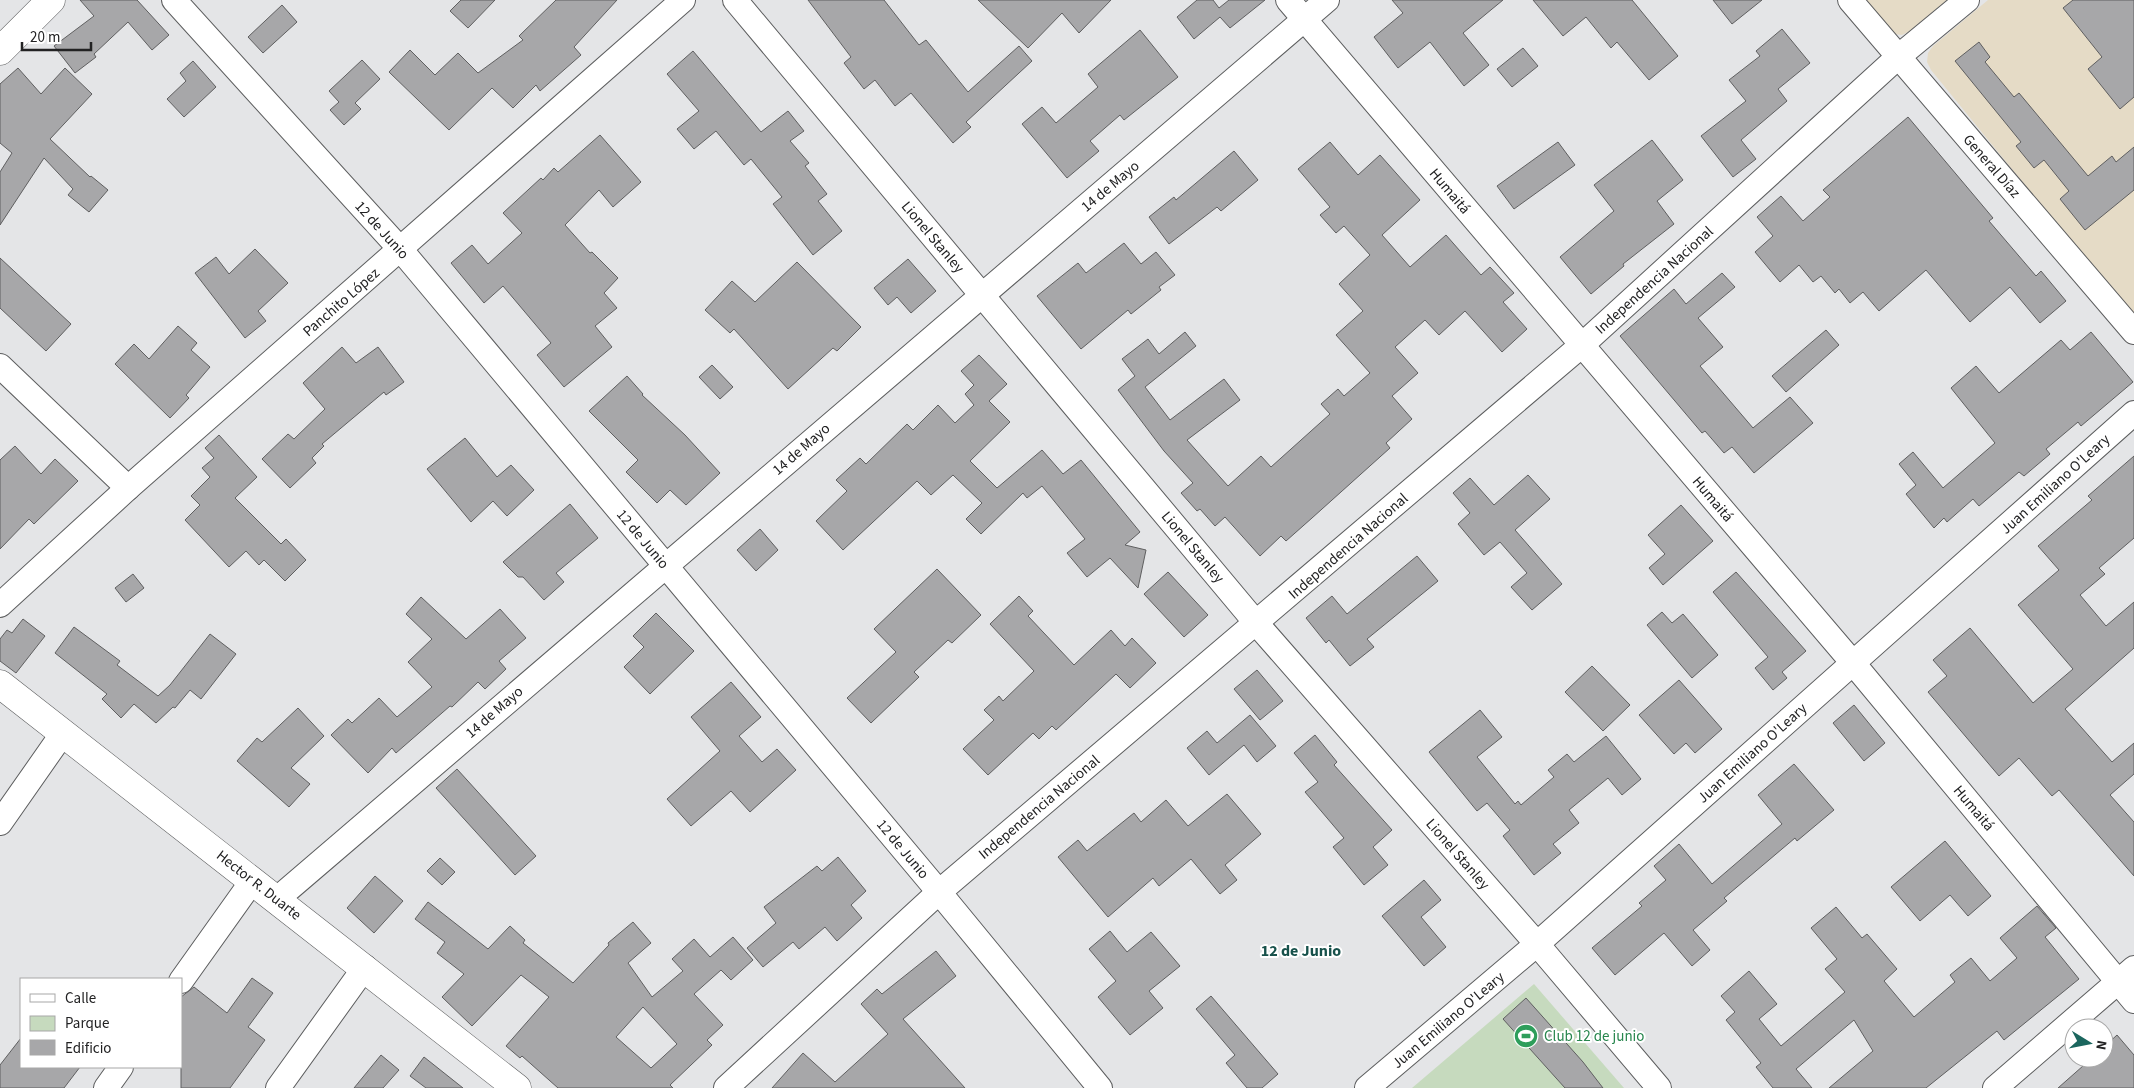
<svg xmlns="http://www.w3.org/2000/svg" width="2134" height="1088" font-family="'Source Sans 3',sans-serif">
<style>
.commercial{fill:#e5dbc6}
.green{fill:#c6dabe}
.building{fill:#a7a7a9;stroke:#5f5f60;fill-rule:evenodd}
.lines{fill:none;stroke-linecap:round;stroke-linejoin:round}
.street-casing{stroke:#5c5d5e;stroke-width:26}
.secondary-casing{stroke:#5c5d5e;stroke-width:29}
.street{stroke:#fff;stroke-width:24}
.secondary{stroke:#fff;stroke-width:28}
.labels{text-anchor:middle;stroke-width:4;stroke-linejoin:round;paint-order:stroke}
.street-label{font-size:15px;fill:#222223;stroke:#fff}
.leisure-label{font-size:15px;fill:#27864d;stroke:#fff;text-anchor:start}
.neighbourhood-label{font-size:16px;font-weight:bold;fill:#17514b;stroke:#fff}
</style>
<rect width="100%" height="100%" fill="#e4e5e7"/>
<!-- commercial -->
<g class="commercial">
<polygon points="1862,0 1947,0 1910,31 1902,35 1894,34"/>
<polygon points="1988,0 2134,0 2134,319 1931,70 1927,62 1928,53 1933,46"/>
</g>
<!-- green -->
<polygon class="green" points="1534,984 1624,1088 1412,1088"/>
<!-- building -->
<g class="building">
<polygon points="80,0 137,0 169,35 152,50 128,22 94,54 96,57 75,73 54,46 94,16"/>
<polygon points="461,0 495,0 468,28 450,11"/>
<polygon points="556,0 617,0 574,47 581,55 540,91 536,85 513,108 492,88 449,130 389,72 410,50 435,75 458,53 478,73 523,40 519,36"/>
<polygon points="808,0 884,0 919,45 926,40 968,92 1019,46 1032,61 966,122 971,127 953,143 911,93 895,106 875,80 864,89 844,63 851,57"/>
<polygon points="978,0 1111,0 1079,33 1062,13 1028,48"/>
<polygon points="1197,0 1213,0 1219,8 1229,0 1265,0 1230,28 1220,17 1194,39 1177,17"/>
<polygon points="1392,0 1503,0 1463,33 1489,65 1464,86 1430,42 1398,68 1374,37 1403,13"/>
<polygon points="1533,0 1632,0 1678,56 1649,80 1617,42 1611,48 1586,17 1563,36"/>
<polygon points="1713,0 1762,0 1732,24"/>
<polygon points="2073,0 2134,0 2134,97 2120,109 2088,69 2102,57 2063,8"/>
<polygon points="282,5 297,22 263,53 248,37"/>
<polygon points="1782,29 1810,63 1778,89 1787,101 1741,140 1756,159 1733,177 1701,136 1746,101 1729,80 1760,56 1756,51"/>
<polygon points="1140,30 1178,77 1124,120 1120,115 1090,141 1099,151 1067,178 1022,124 1042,107 1056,123 1098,87 1088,74"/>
<polygon points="1979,42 1990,57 1985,62 2014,97 2019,93 2088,176 2112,156 2116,162 2134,147 2134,190 2085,230 2060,199 2069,191 2044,160 2034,168 2016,146 2021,142 1955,61"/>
<polygon points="1523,48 1538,66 1512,87 1497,69"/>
<polygon points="693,51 761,132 788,111 804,131 790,141 809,163 805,166 827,194 818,201 842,231 813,255 773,204 782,197 751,159 744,165 716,131 694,149 677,129 699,111 667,74"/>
<polygon points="362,60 380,79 355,103 361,109 344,125 330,110 339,102 329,91"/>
<polygon points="193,61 216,87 184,117 167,99 186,81 180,73"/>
<polygon points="18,68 41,94 65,68 92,94 50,139 90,177 91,176 108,190 89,212 68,195 73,189 44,158 0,225 0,172 12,153 0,143 0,84"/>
<polygon points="1908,117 1993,218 1989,221 2036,276 2041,271 2066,301 2040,323 2010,287 1970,322 1926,270 1879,311 1863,292 1850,303 1839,289 1835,293 1821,276 1813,282 1799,265 1780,282 1755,252 1773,236 1757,217 1781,196 1803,221 1830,197 1823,190"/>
<polygon points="600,135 641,182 613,207 599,190 565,225 590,253 592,252 618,278 604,293 617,308 595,326 612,347 564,387 537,355 551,343 503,286 484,303 451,263 472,245 488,264 522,233 503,213 541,178 543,180 554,168 558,172"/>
<polygon points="1652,140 1683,180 1657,201 1674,224 1623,264 1624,266 1591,294 1560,257 1614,211 1594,185"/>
<polygon points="1330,142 1358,175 1380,155 1420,200 1382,235 1410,267 1446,235 1481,275 1490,267 1514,293 1503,302 1527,329 1502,352 1465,311 1439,335 1425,320 1395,347 1418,373 1392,396 1412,419 1386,443 1390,448 1312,518 1286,541 1281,536 1260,556 1225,517 1215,526 1200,509 1197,511 1181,493 1193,483 1164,451 1118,390 1135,376 1122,359 1148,339 1159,354 1185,332 1196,346 1145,387 1170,420 1224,379 1240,400 1187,440 1228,486 1261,456 1271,467 1330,414 1321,404 1338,389 1344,396 1370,373 1336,335 1363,311 1339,284 1370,255 1344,226 1336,233 1320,215 1330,207 1298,169"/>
<polygon points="1558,142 1575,165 1514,209 1497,186"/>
<polygon points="1234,151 1258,180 1221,211 1217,207 1169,244 1149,217 1174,197 1176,200"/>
<polygon points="1124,243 1141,264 1156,252 1175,275 1159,287 1161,290 1131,314 1128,310 1081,349 1037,296 1078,263 1086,273"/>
<polygon points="255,249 288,283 258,311 266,321 245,338 195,273 216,257 229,274"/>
<polygon points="0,258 71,324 46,351 0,308"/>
<polygon points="908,259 936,291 911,313 897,297 888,305 874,288"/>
<polygon points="797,262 861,327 837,351 833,348 788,389 734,329 730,333 705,310 732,281 755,302"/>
<polygon points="1722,273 1735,287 1698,318 1723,347 1700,366 1753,428 1790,397 1813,423 1754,473 1732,447 1724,453 1705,431 1702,433 1620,336 1674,289 1686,304"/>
<polygon points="178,326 197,343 191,350 210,367 186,395 189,398 170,418 115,364 134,344 149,359"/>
<polygon points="1826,330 1839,345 1786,392 1772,376"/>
<polygon points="2091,332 2133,382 2081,426 2078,422 2046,449 2050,454 2024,476 2019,472 1979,506 1973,499 1947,522 1944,518 1934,528 1906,494 1916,485 1899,464 1913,452 1943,488 1995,443 1951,388 1976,366 1999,393 2061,340 2070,350"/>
<polygon points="342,347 356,363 378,347 404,382 386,395 384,392 322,444 324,446 312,458 316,463 290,488 262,459 288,434 294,439 325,409 303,383"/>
<polygon points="979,355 1007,384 989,401 1010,422 970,461 997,488 1042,450 1063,474 1081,460 1140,532 1125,545 1146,550 1138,588 1110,558 1087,577 1067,553 1085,539 1042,486 1027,498 1023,493 981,534 966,519 982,503 953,475 931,495 917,481 843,550 816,521 847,491 836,480 860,458 866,464 907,424 913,430 938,405 955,423 974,405 965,394 974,385 961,371"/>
<polygon points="712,365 733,387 720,399 699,377"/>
<polygon points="627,376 643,394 642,395 685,435 720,473 686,505 670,490 657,503 626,472 638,460 589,411"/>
<polygon points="219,435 257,477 235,498 281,544 286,539 306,560 285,581 264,560 259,565 246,551 229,567 185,520 200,505 191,496 210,477 202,468 214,458 205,448"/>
<polygon points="465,438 497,477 511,465 534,490 507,516 493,501 471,522 427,469"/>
<polygon points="15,446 41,474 55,459 78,481 34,524 29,519 0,549 0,460"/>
<polygon points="2134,456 2134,538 2099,568 2105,574 2080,595 2106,626 2134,602 2134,648 2065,709 2112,762 2134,743 2134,774 2110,795 2134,822 2134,876 2059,790 2052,796 2019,758 1999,776 1928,692 1947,676 1933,660 1970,628 2033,703 2073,669 2018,605 2059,570 2038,546 2092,500 2088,496"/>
<polygon points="1528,475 1550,499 1515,530 1562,584 1532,610 1511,587 1527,573 1500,542 1484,555 1458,524 1470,513 1453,493 1470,478 1494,505"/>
<polygon points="570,504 598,538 556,573 564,582 544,600 523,577 518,577 503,562"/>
<polygon points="1681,505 1713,541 1663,585 1649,568 1665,554 1648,535"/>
<polygon points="760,529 778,550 756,571 737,550"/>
<polygon points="1417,556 1438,581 1367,639 1374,647 1350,666 1329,640 1326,643 1306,618 1332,596 1347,614"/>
<polygon points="937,569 981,615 952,643 948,640 914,672 919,677 871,723 847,698 896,652 874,629"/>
<polygon points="1168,572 1208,615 1184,637 1144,594"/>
<polygon points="1736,572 1806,651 1782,672 1787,678 1773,690 1755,668 1768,657 1713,592"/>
<polygon points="133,574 144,588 126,602 115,588"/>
<polygon points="1019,596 1033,611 1028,616 1074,665 1111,630 1125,646 1132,638 1156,663 1130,688 1116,674 1056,730 1052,726 1039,739 1033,733 988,775 963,749 994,720 984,710 999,696 1003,701 1034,671 990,624"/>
<polygon points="421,597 466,639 500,609 526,638 499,661 506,669 485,689 478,682 452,707 450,706 396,753 392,748 368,773 331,735 348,719 352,723 379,698 397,717 432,687 408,662 432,639 406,614"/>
<polygon points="1662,612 1672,623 1683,614 1718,655 1692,678 1647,625"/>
<polygon points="656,613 694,651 650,694 624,667 644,647 633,636"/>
<polygon points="23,619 45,636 16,673 0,661 0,639 7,630 12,633"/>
<polygon points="74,627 120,661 117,665 158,696 170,685 210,634 236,654 201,699 190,690 175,708 173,707 156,723 134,704 121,718 102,699 107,694 55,653"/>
<polygon points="1592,666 1630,705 1603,731 1565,692"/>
<polygon points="1257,670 1283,701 1260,720 1234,689"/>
<polygon points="1679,680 1722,729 1695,753 1686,743 1674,754 1639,715"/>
<polygon points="731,682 761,717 739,736 762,762 777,749 796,770 750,812 731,791 691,826 667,799 720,751 691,717"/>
<polygon points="1854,705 1885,743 1864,761 1833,723"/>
<polygon points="298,708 324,736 291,768 310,784 289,807 237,761 257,738 262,742"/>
<polygon points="1480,710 1502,737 1477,757 1515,804 1518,801 1521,805 1554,777 1548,770 1567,754 1574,762 1606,736 1641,779 1622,795 1608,778 1569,810 1579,823 1553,844 1561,853 1534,875 1503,836 1510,830 1487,803 1477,811 1429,752"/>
<polygon points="1250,715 1276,746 1257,762 1244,745 1209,775 1187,748 1207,731 1217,743"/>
<polygon points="1315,735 1337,762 1334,765 1392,830 1373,847 1388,865 1364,885 1333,847 1344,838 1305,792 1318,782 1294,753"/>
<polygon points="1794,764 1834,810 1797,841 1795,838 1724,898 1727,901 1693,930 1710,950 1692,966 1664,933 1615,975 1592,948 1642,906 1639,903 1666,880 1654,866 1679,844 1712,884 1782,824 1758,795"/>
<polygon points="457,769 536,856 515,875 436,788"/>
<polygon points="1227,794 1261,834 1225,865 1237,880 1220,894 1191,859 1159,886 1153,878 1108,917 1058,857 1078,840 1087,851 1134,813 1141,822 1166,800 1188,826"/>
<polygon points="1945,841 1991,896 1968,916 1950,895 1920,921 1891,887"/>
<polygon points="838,857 866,891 851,905 862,918 837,941 825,927 799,949 793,942 763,967 747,948 776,923 764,907 817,866 822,871"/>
<polygon points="440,858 455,872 442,885 427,871"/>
<polygon points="375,876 403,901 374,933 347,908"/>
<polygon points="1424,880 1441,900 1421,917 1446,947 1424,966 1382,916"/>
<path d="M428 902 488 949 510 926 525 940 523 943 573 983 609 945 608 943 633 922 651 943 628 963 652 997 683 971 672 959 694 939 710 957 733 937 753 960 731 980 721 970 694 994 723 1025 707 1040 712 1045 670 1085 673 1088H558L522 1056 520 1058 506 1046 549 997 521 975 472 1026 442 997 464 974 437 953 445 942 415 919ZM643 1007 677 1044 651 1068 616 1037Z"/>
<polygon points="2037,906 2056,928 2045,937 2079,979 2004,1040 1997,1031 1926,1088 1829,1088 1873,1051 1854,1020 1796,1069 1812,1088 1773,1088 1756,1067 1761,1063 1726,1020 1735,1012 1721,996 1749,971 1777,1004 1759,1019 1781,1046 1845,992 1825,969 1837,959 1811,928 1836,907 1862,938 1867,934 1897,969 1884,981 1914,1017 1955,982 1950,975 1971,958 1990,981 2017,958 2000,938"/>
<polygon points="1110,931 1127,952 1151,932 1180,966 1149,991 1163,1008 1130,1035 1098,997 1116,981 1089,949"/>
<polygon points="936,951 956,976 903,1019 965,1088 772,1088 803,1053 835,1082 888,1034 861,1004 877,989 882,994"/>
<polygon points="252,978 273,993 248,1027 265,1040 230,1088 181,1088 181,997 194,987 227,1013"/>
<polygon points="1211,996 1278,1074 1262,1088 1247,1088 1226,1063 1235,1055 1196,1009"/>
<polygon points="1526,998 1583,1062 1603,1088 1565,1088 1503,1019"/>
<polygon points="2117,1035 2134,1055 2134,1088 2058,1088 2092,1058 2104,1058 2104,1047"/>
<polygon points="21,1038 21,1067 80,1067 64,1088 0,1088 0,1065"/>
<polygon points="381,1055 399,1070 383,1088 354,1088"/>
<polygon points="424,1057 463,1088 426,1088 410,1076"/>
</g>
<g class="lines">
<!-- street casing -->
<g class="street-casing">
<g id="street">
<polyline points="174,0 401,250 939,892 1100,1088"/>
<polyline points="735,0 1257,624 1537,944 1659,1088"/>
<polyline points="1288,0 1853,663 2134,1001"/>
<polyline points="1850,0 2134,332"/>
<polyline points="0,366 128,488"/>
<polyline points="0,605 128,488 683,0"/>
<polyline points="0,823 63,733"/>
<polyline points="277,899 1327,0"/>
<polyline points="181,981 253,880"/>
<polyline points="106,1088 121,1067"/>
<polyline points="278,1088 365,967"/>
<polyline points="726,1088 939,892 1582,345 1898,57 1967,0"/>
<polyline points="1367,1088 1537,944 2134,413"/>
<polyline points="1995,1088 2134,968"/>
</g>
</g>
<!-- secondary casing -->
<g class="secondary-casing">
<g id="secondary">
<polyline points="0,51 51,0"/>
<polyline points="0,684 517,1088"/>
</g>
</g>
<!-- street -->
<use href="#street" class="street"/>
<!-- secondary -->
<use href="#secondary" class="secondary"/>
</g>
<!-- icons -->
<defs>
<g id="stadium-disc" transform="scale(1.25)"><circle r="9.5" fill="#2e9e5b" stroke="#fff"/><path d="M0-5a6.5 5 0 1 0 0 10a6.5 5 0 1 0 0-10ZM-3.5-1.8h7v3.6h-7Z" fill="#fff"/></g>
</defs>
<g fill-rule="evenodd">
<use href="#stadium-disc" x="1526" y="1036"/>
</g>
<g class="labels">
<!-- street labels -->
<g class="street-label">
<text transform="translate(1992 166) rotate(49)" y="5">General Díaz</text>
<text transform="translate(1110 186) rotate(-40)" y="5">14 de Mayo</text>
<text transform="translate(1450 191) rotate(50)" y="5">Humaitá</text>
<text transform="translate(382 230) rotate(48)" y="5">12 de Junio</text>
<text transform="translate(933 237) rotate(50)" y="5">Lionel Stanley</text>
<text transform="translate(1654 280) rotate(-42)" y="5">Independencia Nacional</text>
<text transform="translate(341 302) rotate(-41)" y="5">Panchito López</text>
<text transform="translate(801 449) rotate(-41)" y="5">14 de Mayo</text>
<text transform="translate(2055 484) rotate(-42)" y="5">Juan Emiliano O'Leary</text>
<text transform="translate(1713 499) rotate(50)" y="5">Humaitá</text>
<text transform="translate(643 539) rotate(50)" y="5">12 de Junio</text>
<text transform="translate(1348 546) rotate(-41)" y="5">Independencia Nacional</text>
<text transform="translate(1193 547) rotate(50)" y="5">Lionel Stanley</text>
<text transform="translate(494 712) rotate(-41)" y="5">14 de Mayo</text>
<text transform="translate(1752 753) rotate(-42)" y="5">Juan Emiliano O'Leary</text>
<text transform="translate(1039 807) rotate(-40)" y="5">Independencia Nacional</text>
<text transform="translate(1974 808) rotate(50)" y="5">Humaitá</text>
<text transform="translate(903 849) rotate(50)" y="5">12 de Junio</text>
<text transform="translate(1458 854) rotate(49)" y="5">Lionel Stanley</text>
<text transform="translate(259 885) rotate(38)" y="5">Hector R. Duarte</text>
<text transform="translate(1448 1020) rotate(-40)" y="5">Juan Emiliano O'Leary</text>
</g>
<!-- leisure labels -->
<g class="leisure-label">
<text x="1544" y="1041">Club 12 de junio</text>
</g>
<!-- neighbourhood labels -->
<g class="neighbourhood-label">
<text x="1301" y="956">12 de Junio</text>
</g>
</g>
<!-- legend -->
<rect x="20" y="978" width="162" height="90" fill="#ffffff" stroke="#a7a7a7"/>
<rect x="30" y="994" width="25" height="8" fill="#ffffff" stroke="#a7a7a7"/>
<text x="65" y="1003" font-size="15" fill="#222223">Calle</text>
<rect x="30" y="1016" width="25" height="15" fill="#c6dabe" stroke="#a7a7a7"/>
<text x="65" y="1028" font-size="15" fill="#222223">Parque</text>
<rect x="30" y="1040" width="25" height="15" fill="#a7a7a9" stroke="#a7a7a7"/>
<text x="65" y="1053" font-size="15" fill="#222223">Edificio</text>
<!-- north arrow -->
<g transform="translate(2089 1043) rotate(100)"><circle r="24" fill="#ffffff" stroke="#a7a7a7"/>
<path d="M0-4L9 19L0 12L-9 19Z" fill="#1b665e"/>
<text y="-8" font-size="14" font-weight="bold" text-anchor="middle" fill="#222223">N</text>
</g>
<!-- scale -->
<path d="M22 42v8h69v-8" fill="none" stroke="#222223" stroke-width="2.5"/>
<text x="30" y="42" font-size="15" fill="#222223" stroke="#ffffff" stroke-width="4" paint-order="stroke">20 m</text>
</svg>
